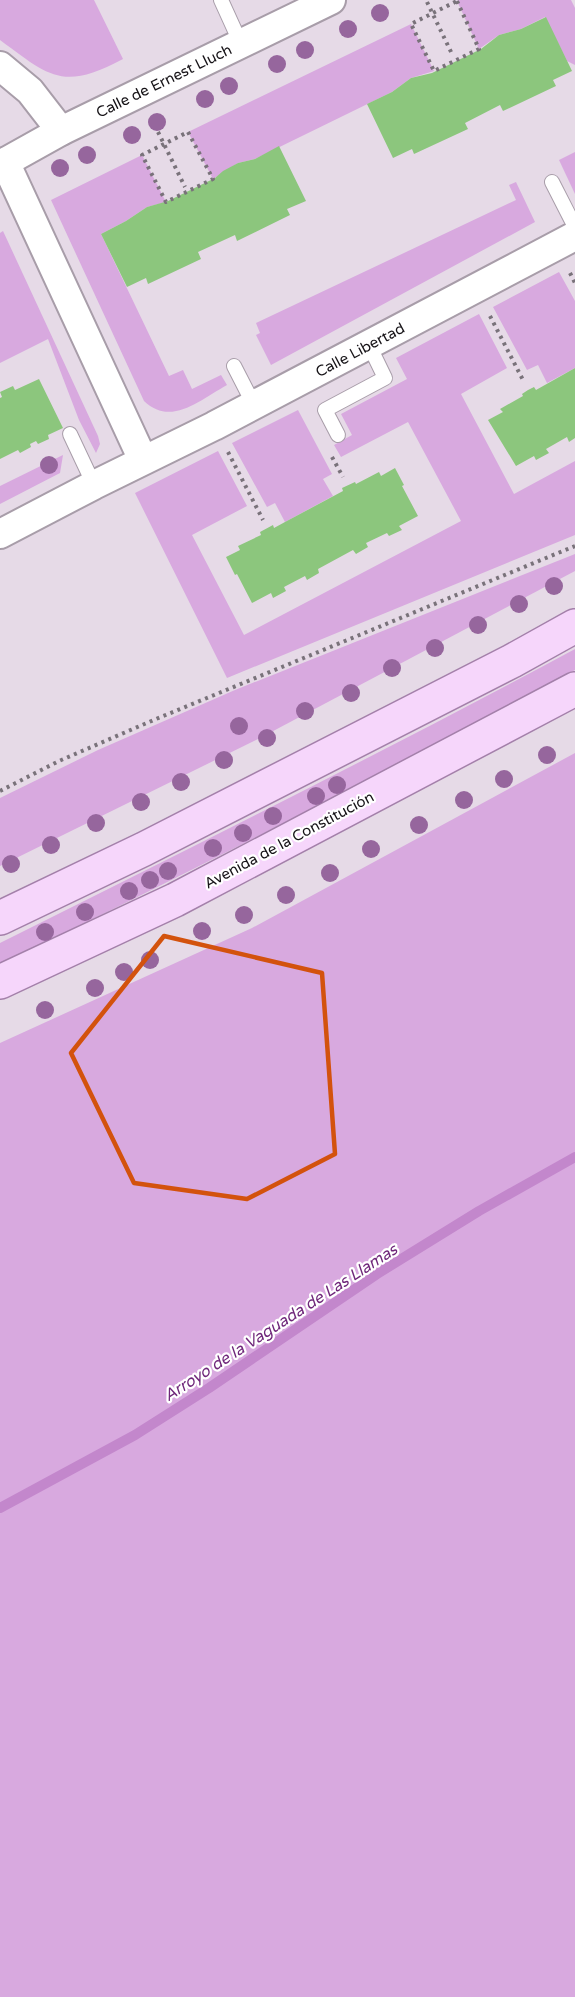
<svg xmlns="http://www.w3.org/2000/svg" width="575" height="1997" font-family="'Varela Round',sans-serif">
<style>
.green{fill:#d8a9df}
.lines{fill:none;stroke-linecap:round;stroke-linejoin:round}
.stream{stroke:#c387cc;stroke-width:10}
.building{fill:#8cc67d}
.service-casing{stroke:#a89da9;stroke-width:16}
.minor-casing{stroke:#a89da9;stroke-width:32}
.primary-casing{stroke:#a480aa;stroke-width:36}
.path{stroke:#79727a;stroke-width:4;stroke-dasharray:3 4.5;stroke-linecap:butt}
.service{stroke:#fff;stroke-width:14}
.minor{stroke:#fff;stroke-width:28}
.primary{stroke:#f6d6fb;stroke-width:33}
.tree{fill:#96669d}
.marked{fill:none;stroke:#d3520d;stroke-width:4.5;stroke-linejoin:round}
.labels{text-anchor:middle;stroke-width:4.5;stroke-linejoin:round;paint-order:stroke}
.street-label{font-size:15px;fill:#161317;stroke:#fff}
.water-label{font-size:16px;font-style:italic;fill:#6f277a;stroke:#fff}
</style>
<rect width="100%" height="100%" fill="#e6dae7"/>
<!-- green -->
<g class="green">
<path d="M0 0H94L123 59C63 91 50 77 0 40Z"/>
<polygon points="459,0 571,0 575,8 575,65 567,61 545,17 521,29 499,35 479,49 457,1"/>
<polygon points="411,24 434,71 411,78 392,92 255,159 238,163 213,179 188,132"/>
<polygon points="575,152 575,194 559,160"/>
<path d="M142 155 166 202 147 207 126 221 101 234 169 376 183 370 192 389 221 375 227 385C200 400 171 427 144 401L51 200Z"/>
<polygon points="516,182 535,222 271,365 256,335 260,333 256,323 516,200 509,185"/>
<polygon points="3,231 98,436 100,444 96,453 79,420 48,339 0,363 0,233"/>
<polygon points="559,272 575,301 575,368 547,383 538,365 527,370 493,307"/>
<polygon points="479,314 507,368 461,394 514,494 575,461 575,535 227,678 135,493 218,451 247,506 192,535 244,635 461,521 408,422 341,457 334,445 352,435 341,414 407,379 396,358"/>
<polygon points="298,410 332,474 323,479 333,496 285,522 275,503 267,507 232,443"/>
<polygon points="63,455 60,473 0,504 0,486"/>
<polygon points="575,554 575,571 260,738 0,866 0,798 98,750 235,690"/>
<path d="M575 649V670C385 772 194 871 0 964V943C193 847 385 751 575 649Z"/>
<polygon points="575,753 575,1997 0,1997 0,1043 252,928"/>
</g>
<g class="lines">
<!-- stream -->
<polyline class="stream" points="0,1508 135,1435 209,1388 377,1274 479,1211 575,1157"/>
</g>
<!-- building -->
<g class="building">
<polygon points="546,17 572,71 553,80 556,86 503,111 500,105 465,123 468,129 414,154 412,149 393,158 367,104 392,92 411,78 432,73 481,49 499,35 521,29"/>
<polygon points="279,146 306,201 287,209 290,215 237,241 235,235 198,252 201,259 148,284 146,278 127,287 101,234 126,221 147,207 168,201 215,178 223,171 238,163 255,159"/>
<polygon points="575,368 575,438 569,442 567,437 546,449 549,453 536,460 534,456 516,466 488,420 503,412 500,409 523,396 522,394 528,390 534,387 536,390"/>
<polygon points="39,379 63,428 48,435 49,439 38,444 36,441 30,444 31,447 20,453 18,450 0,459 0,398 2,397 0,392 13,386 15,390"/>
<polygon points="395,468 404,485 402,486 418,516 399,526 402,530 389,536 387,533 366,543 368,547 356,554 353,550 318,569 319,573 307,580 305,576 284,587 286,591 273,598 271,593 252,603 237,574 235,575 226,557 240,550 238,546 261,535 260,532 273,525 274,528 285,522 343,491 342,488 355,482 356,484 379,472 381,476"/>
</g>
<g class="lines">
<!-- service casing -->
<g class="service-casing">
<g id="service">
<polyline points="221,0 241,44"/>
<polyline points="552,182 575,227"/>
<polyline points="234,366 254,405"/>
<polyline points="70,434 94,485"/>
<polyline points="338,435 325,410 385,378 369,345"/>
</g>
</g>
<!-- minor casing -->
<g class="minor-casing">
<g id="minor">
<polyline points="0,66 30,91 61,131"/>
<polyline points="5,162 143,460"/>
<polyline points="0,165 61,131 331,0"/>
<polyline points="0,534 94,485 214,426 575,236"/>
</g>
</g>
<!-- primary casing -->
<g class="primary-casing">
<g id="primary">
<polyline points="0,918 144,849 512,661 575,626"/>
<polyline points="0,982 175,900 575,689"/>
</g>
</g>
<!-- path -->
<g class="path">
<polygon points="457,1 479,49 434,71 411,24"/>
<polyline points="427,2 453,56"/>
<polyline points="158,132 185,187"/>
<polygon points="188,132 213,179 166,202 142,155"/>
<polyline points="570,273 575,283"/>
<polyline points="490,316 524,382"/>
<polyline points="228,452 263,520"/>
<polyline points="332,457 343,477"/>
<polyline points="0,791 59,761 156,719 575,546"/>
</g>
<!-- service -->
<use href="#service" class="service"/>
<!-- minor -->
<use href="#minor" class="minor"/>
<!-- primary -->
<use href="#primary" class="primary"/>
</g>
<!-- trees -->
<g class="tree">
<circle cx="380" cy="13" r="9"/>
<circle cx="348" cy="29" r="9"/>
<circle cx="305" cy="50" r="9"/>
<circle cx="277" cy="64" r="9"/>
<circle cx="229" cy="86" r="9"/>
<circle cx="205" cy="99" r="9"/>
<circle cx="157" cy="122" r="9"/>
<circle cx="132" cy="135" r="9"/>
<circle cx="87" cy="155" r="9"/>
<circle cx="60" cy="168" r="9"/>
<circle cx="49" cy="465" r="9"/>
<circle cx="554" cy="586" r="9"/>
<circle cx="519" cy="604" r="9"/>
<circle cx="478" cy="625" r="9"/>
<circle cx="435" cy="648" r="9"/>
<circle cx="392" cy="668" r="9"/>
<circle cx="351" cy="693" r="9"/>
<circle cx="305" cy="711" r="9"/>
<circle cx="239" cy="726" r="9"/>
<circle cx="267" cy="738" r="9"/>
<circle cx="547" cy="755" r="9"/>
<circle cx="224" cy="760" r="9"/>
<circle cx="504" cy="779" r="9"/>
<circle cx="181" cy="782" r="9"/>
<circle cx="337" cy="785" r="9"/>
<circle cx="316" cy="796" r="9"/>
<circle cx="464" cy="800" r="9"/>
<circle cx="141" cy="802" r="9"/>
<circle cx="273" cy="816" r="9"/>
<circle cx="96" cy="823" r="9"/>
<circle cx="419" cy="825" r="9"/>
<circle cx="243" cy="833" r="9"/>
<circle cx="51" cy="845" r="9"/>
<circle cx="213" cy="848" r="9"/>
<circle cx="371" cy="849" r="9"/>
<circle cx="11" cy="864" r="9"/>
<circle cx="168" cy="871" r="9"/>
<circle cx="330" cy="873" r="9"/>
<circle cx="150" cy="880" r="9"/>
<circle cx="129" cy="891" r="9"/>
<circle cx="286" cy="895" r="9"/>
<circle cx="85" cy="912" r="9"/>
<circle cx="244" cy="915" r="9"/>
<circle cx="202" cy="931" r="9"/>
<circle cx="45" cy="932" r="9"/>
<circle cx="150" cy="960" r="9"/>
<circle cx="124" cy="972" r="9"/>
<circle cx="95" cy="988" r="9"/>
<circle cx="45" cy="1010" r="9"/>
</g>
<!-- marked area -->
<path class="marked" d="M164 936 322 973 335 1154 247 1199 134 1183 71 1053Z"/>
<g class="labels">
<!-- street labels -->
<g class="street-label">
<text transform="translate(164 81) rotate(-26)" y="5">Calle de Ernest Lluch</text>
<text transform="translate(360 350) rotate(-28)" y="5">Calle Libertad</text>
<text transform="translate(289 840) rotate(-28)" y="5">Avenida de la Constitución</text>
</g>
<!-- water labels -->
<g class="water-label">
<text transform="translate(280 1322) rotate(-33)" y="6">Arroyo de la Vaguada de Las Llamas</text>
</g>
</g>
</svg>
